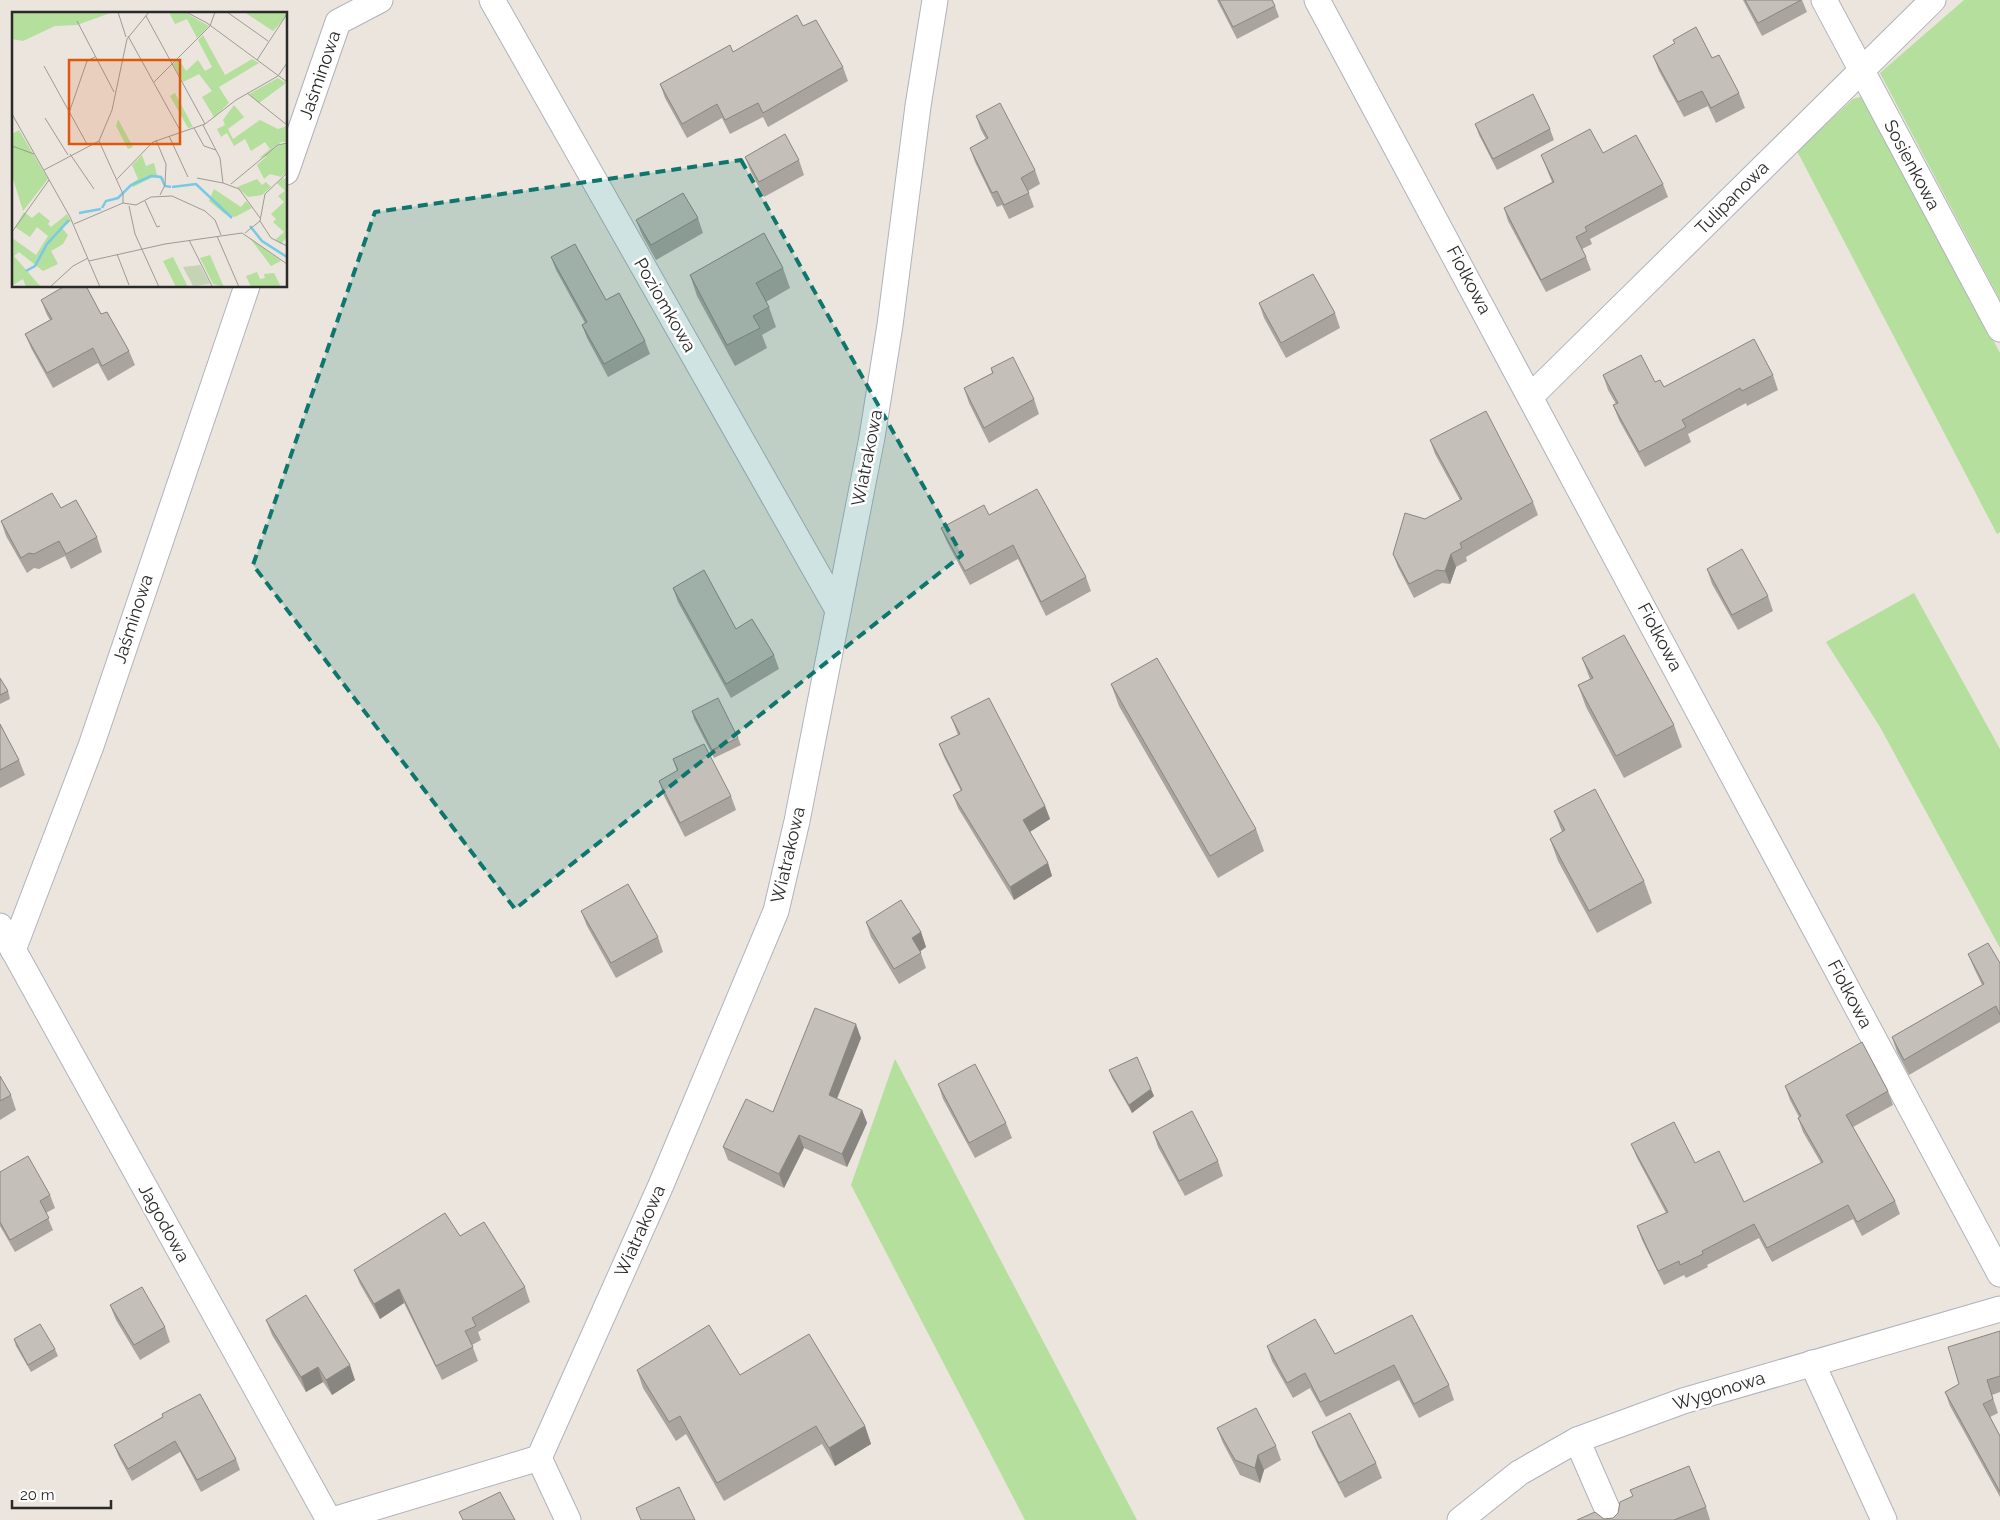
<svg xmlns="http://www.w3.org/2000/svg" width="2000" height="1520" font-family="Raleway,sans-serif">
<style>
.green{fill:#b4df9d}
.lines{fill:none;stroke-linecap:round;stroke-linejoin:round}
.minor-casing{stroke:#b0b3bd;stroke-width:27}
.minor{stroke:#fff;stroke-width:25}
.wall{fill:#a9a49e}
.shaded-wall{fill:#898681}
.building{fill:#c4bfb8;stroke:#898681}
.marked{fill:#0f766e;fill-opacity:0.2;stroke:#0f766e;stroke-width:4;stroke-dasharray:10 6;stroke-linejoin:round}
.labels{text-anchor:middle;stroke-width:5;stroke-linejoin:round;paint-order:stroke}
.street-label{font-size:18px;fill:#2a2a2a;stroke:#fff}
.inset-river{fill:none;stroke:#76cae7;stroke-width:2.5}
.inset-road{fill:none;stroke:#9e9a95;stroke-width:1}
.view{fill:#de570e;fill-opacity:0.15;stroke:#de570e;stroke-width:2.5}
.inset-edge{fill:none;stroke:#2a2a2a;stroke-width:2.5}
</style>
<rect width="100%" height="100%" fill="#ebe5dd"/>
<!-- green -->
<g class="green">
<polygon points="1964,0 2000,0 2000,300 1880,73"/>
<polygon points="1863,96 2000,353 2000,532 1997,534 1797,151 1853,99"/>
<polygon points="1914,593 2000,749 2000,948 1880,727 1826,642"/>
<polygon points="895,1059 1137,1520 1025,1520 851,1185"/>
</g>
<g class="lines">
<!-- minor casing -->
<g class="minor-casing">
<g id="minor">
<polyline points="492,0 838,610"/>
<polyline points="1317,0 2000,1274"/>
<polyline points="1824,0 2000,329"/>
<polyline points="286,172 338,22 380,0"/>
<polyline points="1531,396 1933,0"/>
<polyline points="0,926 329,1520"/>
<polyline points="13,950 91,746 247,286"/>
<polyline points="1812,1363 1884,1520"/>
<polyline points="1577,1440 1612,1520"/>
<polyline points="539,1458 568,1520"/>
<polyline points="333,1520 539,1458 661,1185 776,911 797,821 872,437 890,325 918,106 935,0"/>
<polyline points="1460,1520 1519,1473 1577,1440 1683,1401 2000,1309"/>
</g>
</g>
<!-- minor -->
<use href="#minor" class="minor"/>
</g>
<!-- wall -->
<g class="wall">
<polygon points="1217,0 1272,0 1275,6 1279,17 1237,39"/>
<polygon points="1743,0 1802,0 1807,12 1762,36"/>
<polygon points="803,26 843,67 848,81 768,127 763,117 730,134 722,118 687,138 665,98 660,84 733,52"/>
<polygon points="1673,40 1712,58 1739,93 1745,108 1716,123 1708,106 1684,117 1659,71 1653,56 1675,44"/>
<polygon points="976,116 1035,170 1040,184 1028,191 1034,207 1009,219 1002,205 997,207 975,162 970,148 986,139 981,130"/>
<polygon points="1475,124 1550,129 1554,140 1497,170 1479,135"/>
<polygon points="1603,153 1663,184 1668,197 1590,239 1592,244 1582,249 1586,257 1591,270 1546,292 1508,221 1504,208 1552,182 1541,155"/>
<polygon points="745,157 799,160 804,175 764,197 751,172"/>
<polygon points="698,218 703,233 656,260 642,235 636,220"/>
<polygon points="551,257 606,300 645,341 650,354 608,377 587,338 582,325 585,323 556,270"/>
<polygon points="783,268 790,288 766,302 769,307 776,327 762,335 767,348 735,366 697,296 690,275"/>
<polygon points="41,300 101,314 129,351 135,365 108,381 98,363 53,388 31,348 25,334 50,320 47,315"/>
<polygon points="1259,303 1335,313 1340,328 1286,358 1264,318"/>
<polygon points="991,368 1034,399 1039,414 989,443 969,403 964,388 992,373"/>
<polygon points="1603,375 1655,382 1664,387 1773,375 1778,390 1747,406 1746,403 1688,434 1691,442 1645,467 1619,420 1613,405 1616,404 1608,390"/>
<polygon points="1430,440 1533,502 1538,515 1466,557 1467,561 1456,567 1450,584 1442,583 1414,598 1398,567 1393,554 1425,519 1460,500 1435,454"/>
<polygon points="61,508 97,537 102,552 71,569 65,556 39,569 34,568 27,573 6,536 1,521"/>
<polygon points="989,515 1086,577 1091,591 1046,616 1018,559 970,585 947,542 941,528"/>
<polygon points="1707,569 1768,596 1773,611 1738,630 1712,584"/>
<polygon points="673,588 736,629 774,655 779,669 731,698 678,602"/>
<polygon points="1582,658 1674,725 1682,747 1624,778 1586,707 1578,685 1590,679"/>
<polygon points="0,678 8,691 10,699 0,704"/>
<polygon points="1111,684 1256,829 1264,851 1218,878 1119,706"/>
<polygon points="692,711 738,738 741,745 714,758 694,719"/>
<polygon points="951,717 1045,806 1050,819 1030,832 1048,863 1052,876 1014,900 958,808 953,795 961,791 944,757 939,744 958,735"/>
<polygon points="0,724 19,760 25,775 0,788"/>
<polygon points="673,759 731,796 736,810 685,837 664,796 659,781 677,771"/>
<polygon points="1554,811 1644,881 1652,903 1597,933 1558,861 1550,839 1562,832"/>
<polygon points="581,911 658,937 663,952 616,978 587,926"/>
<polygon points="866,922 921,932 926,947 920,951 926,968 899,984 871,937"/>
<polygon points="1968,954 2000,963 2000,1022 1909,1075 1897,1052 1892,1037 1982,985 1974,968"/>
<polygon points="861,1038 837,1099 862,1110 867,1123 847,1167 804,1148 784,1188 728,1160 723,1147 773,1112"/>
<polygon points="1109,1070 1154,1096 1132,1113 1112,1078"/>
<polygon points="0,1076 11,1095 16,1110 0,1120"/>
<polygon points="938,1084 1006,1123 1012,1138 975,1158 943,1099"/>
<polygon points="1785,1086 1888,1091 1893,1105 1853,1127 1895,1201 1900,1214 1862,1236 1853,1219 1772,1262 1759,1238 1707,1265 1708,1267 1686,1278 1684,1275 1664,1285 1642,1240 1637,1226 1666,1213 1637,1158 1631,1144 1744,1202 1821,1163 1803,1132 1798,1118 1799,1117 1790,1100"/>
<polygon points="1153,1132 1218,1161 1223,1176 1185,1196 1158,1147"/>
<polygon points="0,1172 50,1195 55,1208 46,1213 53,1230 15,1252 0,1226"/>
<polygon points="460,1236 525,1287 530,1302 478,1332 481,1340 472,1345 478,1361 442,1380 404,1303 380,1319 360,1284 354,1270"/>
<polygon points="110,1305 165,1327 170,1342 140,1360 116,1320"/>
<polygon points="1412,1315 1449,1385 1454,1400 1419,1418 1399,1380 1326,1417 1310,1388 1293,1398 1272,1361 1267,1346 1335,1354"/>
<polygon points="266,1320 355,1380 332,1395 323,1382 306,1392 272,1335"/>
<polygon points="2000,1331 2000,1392 1992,1395 1998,1413 1990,1417 2000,1436 2000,1497 1950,1406 1945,1392 1959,1384"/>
<polygon points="14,1339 55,1349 58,1356 31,1372 16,1346"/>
<polygon points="637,1370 740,1375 865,1426 871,1444 835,1466 822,1444 724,1501 686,1434 676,1441 643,1388"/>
<polygon points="162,1417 236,1459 240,1470 201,1492 180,1452 132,1481 119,1457 114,1445"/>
<polygon points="1217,1428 1276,1446 1281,1460 1264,1470 1260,1483 1240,1475 1223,1443"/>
<polygon points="1312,1432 1376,1463 1382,1478 1345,1498 1318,1447"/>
<polygon points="1706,1507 1710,1520 1577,1520 1604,1519"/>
</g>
<!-- shaded-wall -->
<g class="shaded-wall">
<polygon points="1451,554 1456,567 1450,584 1445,571"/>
<polygon points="1045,806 1050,819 1028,833 1023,820"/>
<polygon points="1048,863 1052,876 1014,900 1010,887"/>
<polygon points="921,932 926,947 918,953 912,938"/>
<polygon points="856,1024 861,1038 833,1108 829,1095"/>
<polygon points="1151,1089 1154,1096 1132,1113 1129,1105"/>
<polygon points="862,1110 867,1123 847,1167 842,1154"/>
<polygon points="799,1135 804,1148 784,1188 779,1174"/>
<polygon points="399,1289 404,1303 380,1319 374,1304"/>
<polygon points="350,1365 355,1380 332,1395 326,1380"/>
<polygon points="318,1367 323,1382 306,1392 301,1377"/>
<polygon points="865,1426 871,1444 835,1466 829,1448"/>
<polygon points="1258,1455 1264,1470 1260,1483 1255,1468"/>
</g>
<!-- building -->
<g class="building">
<polygon points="1219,0 1272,0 1275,6 1233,27"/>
<polygon points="1745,0 1801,0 1758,23"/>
<polygon points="797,15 803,26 816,20 843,67 763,113 758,103 725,120 717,104 682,124 660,84 730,45 733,52"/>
<polygon points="1696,27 1712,58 1719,55 1739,93 1711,108 1702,91 1678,102 1653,56 1675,43 1673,40"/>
<polygon points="1533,94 1550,129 1493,159 1475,124"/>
<polygon points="1000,103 1035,170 1021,178 1029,193 1004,205 997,191 992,193 970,148 988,138 976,116"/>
<polygon points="1590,129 1603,153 1636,135 1663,184 1585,227 1587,231 1576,237 1586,257 1541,280 1504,208 1554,182 1541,155"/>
<polygon points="785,134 799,160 759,182 745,157"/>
<polygon points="683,193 698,218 651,245 636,220"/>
<polygon points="764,233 783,268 756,283 769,307 753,316 760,328 727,345 690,275"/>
<polygon points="575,244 606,300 619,293 645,341 604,364 582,325 587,322 551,257"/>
<polygon points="1313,274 1335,313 1281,343 1259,303"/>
<polygon points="65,286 86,286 101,314 107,312 129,351 102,366 93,348 47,373 25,334 52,319 41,300"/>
<polygon points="1754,339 1773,375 1742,391 1740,388 1682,420 1686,427 1639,452 1613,405 1618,403 1603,375 1641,355 1655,382 1660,380 1664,387"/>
<polygon points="1013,357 1034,399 984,428 964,388 993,373 991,368"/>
<polygon points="1486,411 1533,502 1460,543 1462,548 1451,554 1445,571 1437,570 1409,584 1393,554 1405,513 1425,519 1462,499 1430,440"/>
<polygon points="1037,489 1086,577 1041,602 1013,545 965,571 941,528 984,505 989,515"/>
<polygon points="52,493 61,508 76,500 97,537 66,554 59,541 34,554 29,553 21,558 1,521"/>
<polygon points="1742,549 1768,596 1732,615 1707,569"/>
<polygon points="704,570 736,629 752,619 774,655 726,684 673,588"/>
<polygon points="1624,635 1674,725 1616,756 1578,685 1593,678 1582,658"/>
<polygon points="1157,658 1256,829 1210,856 1111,684"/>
<polygon points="0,678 8,691 0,695"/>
<polygon points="718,698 738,738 712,750 692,711"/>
<polygon points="989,698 1045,806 1023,820 1048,863 1010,887 953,795 962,790 939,744 960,734 951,717"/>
<polygon points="0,724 19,760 0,770"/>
<polygon points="704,744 731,796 680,823 659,781 678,770 673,759"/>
<polygon points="1595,789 1644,881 1589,911 1550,839 1565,830 1554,811"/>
<polygon points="628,884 658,937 611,963 581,911"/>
<polygon points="901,900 921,932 912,938 921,953 894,969 866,922"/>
<polygon points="1988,943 2000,963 2000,1015 1996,1006 1904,1060 1892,1037 1984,984 1968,954"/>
<polygon points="815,1008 856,1024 829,1095 862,1110 842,1154 799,1135 779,1174 723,1147 746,1099 773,1112"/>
<polygon points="1862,1042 1888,1091 1846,1115 1895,1201 1857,1222 1848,1205 1767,1248 1754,1224 1702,1251 1703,1254 1680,1265 1679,1261 1658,1271 1637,1226 1668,1212 1631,1144 1674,1122 1695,1163 1719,1151 1744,1202 1823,1162 1798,1118 1801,1116 1785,1086"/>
<polygon points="1137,1057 1151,1089 1129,1105 1109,1070"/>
<polygon points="975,1064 1006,1123 969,1143 938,1084"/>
<polygon points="0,1076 11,1095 0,1101"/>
<polygon points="1192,1111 1218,1161 1179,1181 1153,1132"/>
<polygon points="28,1156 50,1195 40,1201 49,1218 10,1240 0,1222 0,1172"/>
<polygon points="445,1213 460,1236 484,1222 525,1287 472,1318 476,1326 465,1331 473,1347 436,1366 399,1289 374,1304 354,1270"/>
<polygon points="142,1287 165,1327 134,1345 110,1305"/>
<polygon points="306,1295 350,1365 326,1380 318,1367 301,1377 266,1320"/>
<polygon points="1412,1315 1449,1385 1414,1404 1394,1365 1320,1402 1305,1373 1287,1383 1267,1346 1315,1319 1335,1354"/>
<polygon points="40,1324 55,1349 28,1365 14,1339"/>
<polygon points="709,1325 740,1375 809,1334 865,1426 829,1448 816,1426 717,1483 680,1416 669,1422 637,1370"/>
<polygon points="2000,1331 2000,1376 1987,1380 1993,1399 1983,1404 2000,1436 2000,1492 1945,1392 1959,1384 1948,1347"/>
<polygon points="200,1394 236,1459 197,1480 175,1441 128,1469 114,1445 163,1417 162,1414"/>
<polygon points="1256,1408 1276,1446 1258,1455 1255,1468 1235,1460 1217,1428"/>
<polygon points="1350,1413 1376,1463 1339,1483 1312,1432"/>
<polygon points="1689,1466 1706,1507 1674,1520 1577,1520 1595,1512 1604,1519 1613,1518 1618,1513 1620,1502 1633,1496 1630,1490"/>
<polygon points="679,1487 695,1520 641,1520 636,1508"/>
<polygon points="500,1492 515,1520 463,1520 459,1512"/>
</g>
<!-- marked area -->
<path class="marked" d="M741 160 962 555 515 909 253 565 375 212Z"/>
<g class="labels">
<!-- street labels -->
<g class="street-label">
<text transform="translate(320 75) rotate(-71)" y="6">Jaśminowa</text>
<text transform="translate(1912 165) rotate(62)" y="6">Sosienkowa</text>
<text transform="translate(1732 198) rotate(-45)" y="6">Tulipanowa</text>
<text transform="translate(1469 280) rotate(62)" y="6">Fiołkowa</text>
<text transform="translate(665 305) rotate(60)" y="6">Poziomkowa</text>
<text transform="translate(867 458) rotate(-79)" y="6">Wiatrakowa</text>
<text transform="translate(133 619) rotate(-72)" y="6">Jaśminowa</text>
<text transform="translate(1660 637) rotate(62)" y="6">Fiołkowa</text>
<text transform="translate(788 855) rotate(-77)" y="6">Wiatrakowa</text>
<text transform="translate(1850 994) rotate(62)" y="6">Fiołkowa</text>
<text transform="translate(164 1223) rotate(61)" y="6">Jagodowa</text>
<text transform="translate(640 1231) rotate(-66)" y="6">Wiatrakowa</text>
<text transform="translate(1719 1391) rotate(-17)" y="6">Wygonowa</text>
</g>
</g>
<!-- overview -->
<g transform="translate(12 12)">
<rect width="275" height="275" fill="#ebe5dd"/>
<path d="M0 0H101L65 13 43 14 11 29 0 27ZM157 0H172L197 14 185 26 175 7 163 12ZM232 0H275V3L261 19ZM191 23 213 63 240 47 247 51 207 75 217 91 202 105 190 85 200 79 187 62 171 70 161 52 167 47 174 59 186 48 193 59 200 55 186 28ZM266 66 274 71 247 91 237 82ZM163 81 171 96 181 115 176 116 158 84ZM222 93 232 105 216 117 221 127 248 108 266 117 275 114V130H269L255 144 247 146 258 137 253 130 239 139 233 127 222 134 215 121 209 125 205 117 213 113 211 108ZM106 107 121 135 116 137 104 114ZM7 118 36 167 11 199 0 163V122ZM275 131V160L269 165 258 162 252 167 245 153 266 134ZM130 143 134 154 142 151 145 163 152 166V173L149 167 143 164 121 175 118 173 126 167 120 153ZM271 166 275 167V225L269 232 263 228 272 220 261 210 264 207 259 202 272 190 266 184 273 179 265 171ZM245 167 250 173 254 170 259 175 250 183 236 185 225 175ZM202 177 229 195 234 189 240 196 223 205 213 202 197 189ZM12 200 20 206 27 200 38 209 36 212 39 215 55 202 59 209 50 216 56 223 51 232 39 239 46 252 31 259 7 240 2 244 29 275H14L11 267 0 274V226L24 243 36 224 25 215 18 225 3 215ZM237 225 269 249 259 254ZM198 243 211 273 212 275 201 272 188 246ZM161 245 176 275H164L151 249ZM245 260 248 267 253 266 252 262 262 261 269 275H239L234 264Z" fill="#b4df9d"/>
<path d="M188 253 198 272 181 274 171 255Z" fill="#c4d4b5"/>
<path class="inset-river" d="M160 175 184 172 220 206M90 196 94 189 106 186 119 173 139 164 149 165 153 174 159 175M67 201 89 197M238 214 250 229 275 245M14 259 23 254 35 232 57 208"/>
<path class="inset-road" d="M106 0 114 25M174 0 195 11 275 70M215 0 256 29M134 4 193 112M65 9 102 80M116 24 169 120M245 48 275 2M32 54 75 132M142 70 198 14 203 0M235 81 275 113M57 101 75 49 83 45M0 102 58 205 88 275M33 106 56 143M191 113 208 146 211 171 227 177 248 206M182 116 192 134 204 138M157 124 176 165M144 128 154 152 153 173 148 183M87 129 111 182V191M0 134 22 142M58 142 82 177M32 158 87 129 100 98 115 27 137 0M185 166 211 171M105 167 141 130 193 112 224 88 266 64 275 51M219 172 266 133 275 131M133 189 145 215 148 214M117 194 123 222 147 275M248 209 259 226 275 234M62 212 111 191 124 193 139 185 160 184 193 199 203 208 209 223M0 220 37 168M233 221 248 209 253 182 275 161M205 224 227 275M177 228 200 274M105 242 117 273M77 249 153 232 230 221 275 252M38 275 61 254 76 246M106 275H122"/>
<path class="view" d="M57 48H168V132H57Z"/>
<rect width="275" height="275" class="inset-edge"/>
</g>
<!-- scale -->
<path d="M12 1500v8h99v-8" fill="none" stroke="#2a2a2a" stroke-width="2.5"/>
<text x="20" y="1500" font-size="15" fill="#2a2a2a" stroke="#ffffff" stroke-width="4" paint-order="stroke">20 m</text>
</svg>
